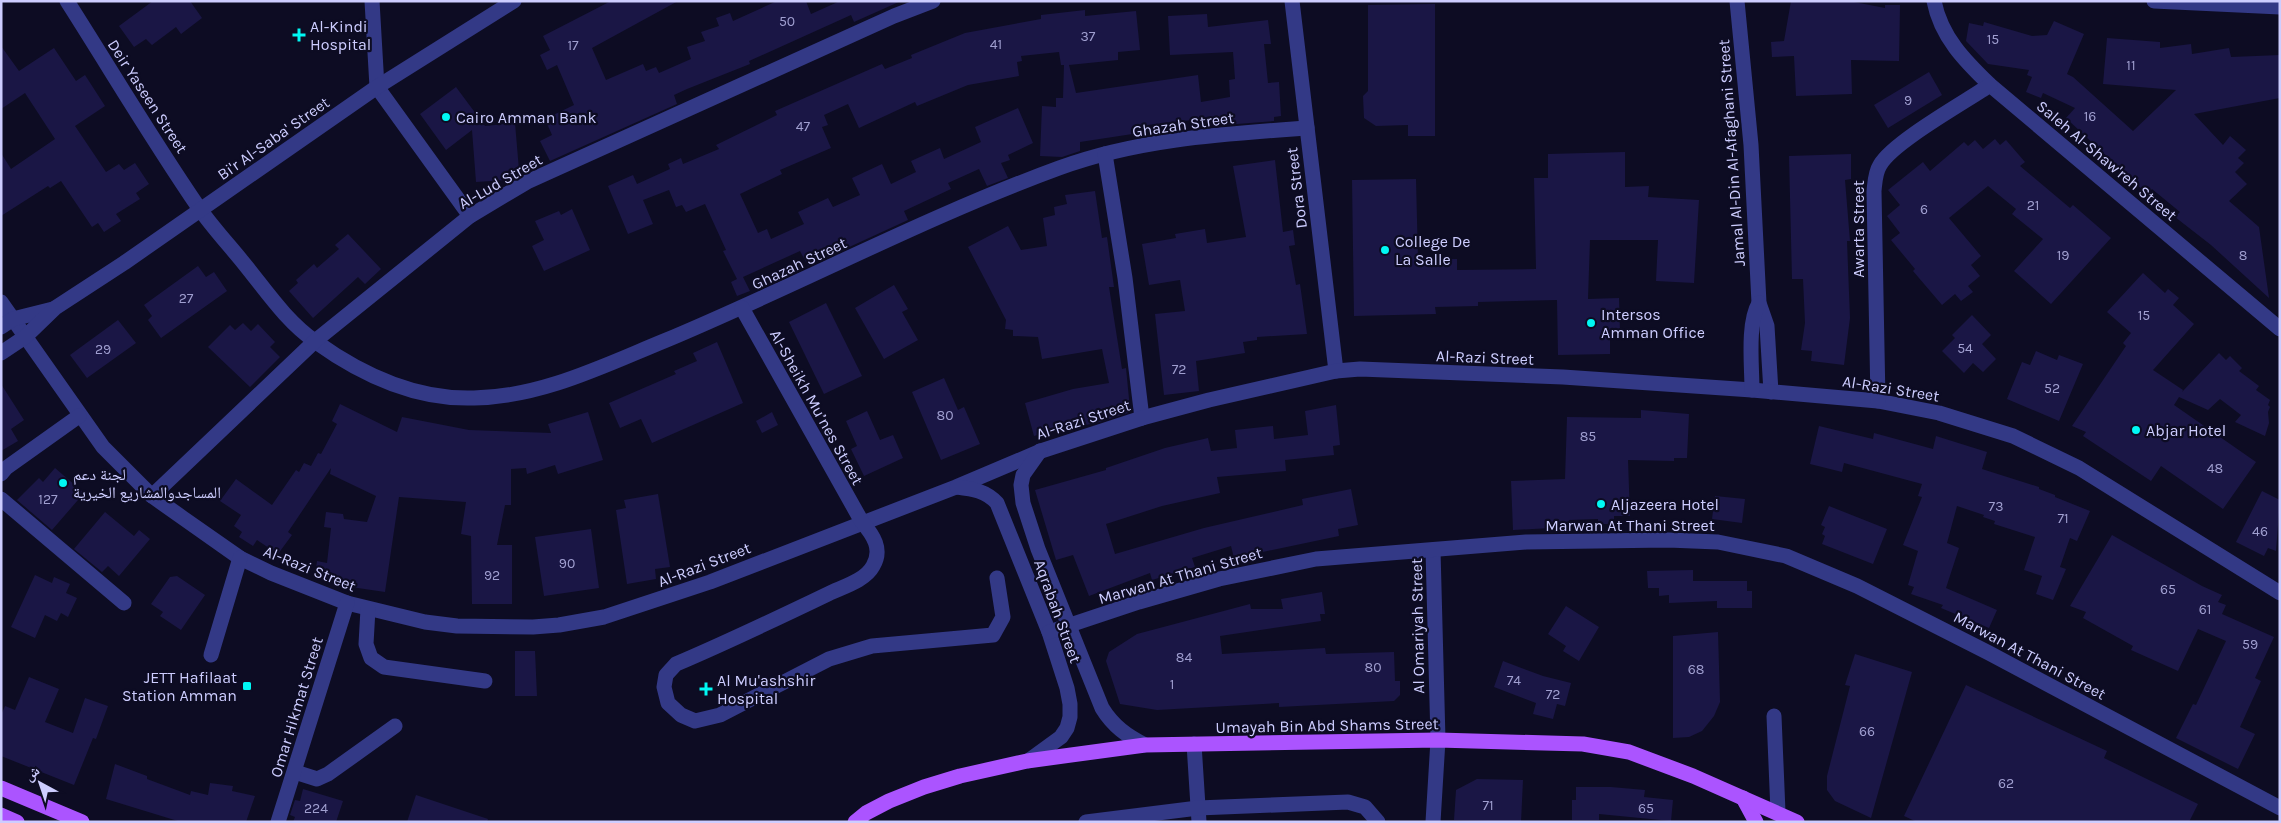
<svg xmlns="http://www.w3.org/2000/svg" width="2281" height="823" font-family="Karla,'Noto Naskh Arabic',sans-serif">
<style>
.building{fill:#1a1645}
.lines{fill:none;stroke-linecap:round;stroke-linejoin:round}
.minor{stroke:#333986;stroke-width:15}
.major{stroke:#ab54ff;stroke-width:15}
.poi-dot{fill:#00f8f4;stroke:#0d0c23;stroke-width:2}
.labels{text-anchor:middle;stroke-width:4.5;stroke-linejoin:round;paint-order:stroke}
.number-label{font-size:14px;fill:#a09fd0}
.poi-label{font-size:16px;fill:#cdcdff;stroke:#0d0c23;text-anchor:start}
.street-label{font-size:16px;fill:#cdcdff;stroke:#0d0c23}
</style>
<rect width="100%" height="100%" fill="#0d0c23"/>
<!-- building -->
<g class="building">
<polygon points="153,1 190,1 202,18 181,34 176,27 152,45 146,39 134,47 119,26"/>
<polygon points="611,1 678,1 592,48 606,80 643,64 646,71 656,67 659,73 691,59 687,47 705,41 701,32 719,26 716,18 730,13 733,21 777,1 806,1 811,14 840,1 901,1 854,22 851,15 749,61 750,64 687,89 674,95 677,104 550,161 540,141 552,135 545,119 574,105 557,65 547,70 540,55 550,50 543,36"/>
<polygon points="1791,1 1849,1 1885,8 1885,5 1900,5 1899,61 1851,60 1852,94 1796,96 1794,56 1772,57 1771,42 1784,41"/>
<polygon points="1435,4 1435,136 1408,136 1408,125 1376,126 1364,118 1363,96 1368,91 1368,5"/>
<polygon points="1085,10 1085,16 1136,11 1140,50 1118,52 1118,60 1069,65 1076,93 1198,75 1201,102 1230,97 1229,80 1235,79 1233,52 1170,55 1168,16 1207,14 1208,27 1268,20 1271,44 1264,44 1268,83 1279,82 1281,116 1274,117 1274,121 1211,126 1210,118 1138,126 1139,133 1080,142 1080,151 1062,157 1040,156 1042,106 1056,107 1056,98 1063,98 1064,65 1061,65 1059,52 1021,56 1022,61 1017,62 1019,76 968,85 917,106 915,102 859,128 848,104 824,115 828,125 822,127 831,148 780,170 782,174 740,194 758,233 767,229 771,239 804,224 798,212 828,198 833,207 860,195 852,178 882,164 891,184 916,172 911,161 940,148 944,159 981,142 975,127 1018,108 1033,143 1008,155 1010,160 1001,163 1008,178 987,186 979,169 948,183 951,189 904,211 908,220 808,266 800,251 743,277 750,291 737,296 731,282 737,279 723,251 726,250 705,204 686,212 682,205 676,207 669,190 643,200 653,224 628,234 608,186 633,175 637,184 670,169 668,164 681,158 683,164 719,149 716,145 777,115 775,111 882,64 885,69 912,58 911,55 965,33 1041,19 1041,15"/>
<polygon points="2054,21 2084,34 2067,74 2073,77 2133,131 2176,90 2103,84 2107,38 2160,42 2160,48 2191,44 2192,54 2229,48 2231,57 2280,55 2280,98 2194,114 2223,145 2230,136 2246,150 2238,158 2244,163 2235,172 2247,184 2229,201 2259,227 2269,298 2211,245 2175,217 2180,212 2152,189 2147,194 2066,118 2075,108 2043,93 2041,98 2026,92 2032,77 2027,75 2029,70 1988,64 1966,41 1969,23 1983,26 1984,22 2032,36 2047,35"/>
<polygon points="1,46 19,71 54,48 76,81 85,75 105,106 75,126 106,172 119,164 124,170 135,163 149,184 136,193 140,199 116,214 121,221 104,232 98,223 92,227 61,181 50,188 48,186 1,216 1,153 11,169 55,139 25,93 1,109"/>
<polygon points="1929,72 1942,95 1888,128 1874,105"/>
<polygon points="456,87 485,126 515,123 519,170 506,171 506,180 476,182 472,130 446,150 420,114"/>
<polygon points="1995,139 2000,145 2006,140 2025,162 2020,166 2070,208 2073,205 2111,238 2051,304 2014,271 2043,239 2012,214 2016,209 1988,186 1949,218 1981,256 1971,265 1980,276 1968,286 1973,292 1961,301 1955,294 1942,305 1913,271 1915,269 1891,240 1900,233 1887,216 1900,205 1888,190 1923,162 1930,171 1964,142 1968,146 1975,140 1983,149"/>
<polygon points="1625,152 1625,187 1649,186 1648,197 1699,200 1694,283 1656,281 1658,240 1590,240 1588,299 1619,298 1620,331 1610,331 1610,354 1558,355 1557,300 1478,302 1478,306 1435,307 1436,314 1354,316 1352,180 1416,179 1418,260 1457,259 1457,270 1536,269 1534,178 1548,178 1548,154"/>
<polygon points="1851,154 1851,179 1845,180 1850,241 1847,241 1850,318 1844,365 1811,361 1812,351 1801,350 1805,323 1803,279 1792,279 1789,156"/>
<polygon points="1275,160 1283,232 1293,230 1295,245 1289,246 1296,285 1300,284 1307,334 1257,337 1257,340 1243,342 1245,353 1196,361 1199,391 1164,395 1155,314 1185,311 1180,280 1149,285 1142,244 1176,238 1175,234 1205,229 1207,243 1246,237 1233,166"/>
<polygon points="1095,191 1102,238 1107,237 1114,287 1109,287 1122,369 1126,368 1130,409 1128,413 1100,422 1081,426 1080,423 1034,436 1025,403 1073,389 1109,383 1102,349 1042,359 1038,337 1013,336 1013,330 1005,329 1006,320 968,247 1008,226 1021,250 1047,246 1043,218 1055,215 1054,207 1067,204 1065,195"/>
<polygon points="572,209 590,250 544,271 532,246 544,240 535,221 559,211 561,215"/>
<polygon points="348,234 381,269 365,284 358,277 313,318 289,291 298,283 296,280 314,264 317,268 339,249 335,245"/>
<polygon points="198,266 206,277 214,272 227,291 161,338 148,320 152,316 144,305"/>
<polygon points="2143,273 2165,293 2168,289 2179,298 2173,305 2194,324 2153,370 2183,390 2182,392 2219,353 2226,360 2230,356 2242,368 2239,371 2259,386 2256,390 2270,400 2268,405 2270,407 2268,412 2269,423 2265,436 2235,422 2241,415 2220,399 2208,410 2179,397 2174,405 2256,462 2223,509 2161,466 2151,481 2083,436 2086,432 2072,426 2126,346 2123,343 2131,333 2107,312"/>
<polygon points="894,285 908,309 902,312 918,340 884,359 855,308"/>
<polygon points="826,303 862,376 824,394 789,322"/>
<polygon points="1972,315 1991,335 1982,344 1996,359 1983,372 1973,363 1964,373 1942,351 1955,338 1952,335"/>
<polygon points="118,320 136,343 87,378 70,355"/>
<polygon points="243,323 251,331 258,324 275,342 270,347 280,357 250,387 208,347 230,325 235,330"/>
<polygon points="717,342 743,403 652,443 641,419 620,428 609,403 676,374 674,371 697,361 693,353"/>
<polygon points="2036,351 2057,360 2059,355 2083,364 2059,421 2007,399 2022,362 2030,365"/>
<polygon points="944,378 958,410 964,407 980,444 941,460 912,392"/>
<polygon points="1,384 24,420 11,429 18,441 1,451"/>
<polygon points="340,404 397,432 402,417 469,430 551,433 548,424 588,412 603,460 558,474 555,465 527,474 526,468 511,469 511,505 505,505 497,545 512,545 512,604 472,604 471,536 461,534 466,502 399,497 385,592 351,587 352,581 315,577 317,561 327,563 331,528 324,527 326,512 343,514 344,519 367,522 376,496 330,474 331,468 288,532 292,535 278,554 257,540 253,546 239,537 242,532 234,526 241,515 220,501 236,479 272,505 296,470 299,472 304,463 311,466 318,453 321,454 337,424 332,421"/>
<polygon points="1336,405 1340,445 1333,446 1334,455 1285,460 1286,471 1217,477 1220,493 1162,506 1106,524 1115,554 1204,528 1303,505 1302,499 1351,489 1358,525 1338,529 1339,536 1234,558 1231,546 1192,558 1195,567 1152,580 1150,573 1089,596 1073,555 1056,560 1035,490 1106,470 1106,468 1165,448 1208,438 1211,451 1237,448 1235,430 1273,426 1274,439 1308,435 1305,411"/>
<polygon points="1641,410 1689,414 1687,458 1674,458 1674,461 1628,460 1630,516 1614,516 1614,524 1598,524 1598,519 1569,520 1569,527 1513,530 1511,481 1565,479 1567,417 1641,418"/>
<polygon points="867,411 880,440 893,435 903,458 864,476 851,449 857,446 846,421"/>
<polygon points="772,412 778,425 762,433 756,421"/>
<polygon points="1819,426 1873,439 1874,433 1933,449 1936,436 1987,452 1982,469 2039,487 2039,489 2055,495 2055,497 2090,511 2077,541 2070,538 2060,567 2066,569 2053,600 2036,594 2042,576 2024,570 2035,537 1994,524 1995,521 1983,517 1984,515 1957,506 1947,543 1959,548 1946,588 1997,610 1989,628 1941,608 1943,605 1911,594 1914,587 1908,585 1918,551 1903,545 1922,497 1918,496 1922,484 1844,463 1842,472 1810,464"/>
<polygon points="55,468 84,493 52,530 17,500 39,478 43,482"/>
<polygon points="2262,491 2280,500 2276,551 2268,548 2264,556 2236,542"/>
<polygon points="658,494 670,567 655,569 656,579 627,584 616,510 626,508 624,500"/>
<polygon points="1715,496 1745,499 1742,523 1712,519"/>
<polygon points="1829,506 1887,529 1873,564 1822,544 1825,536 1822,534 1825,527 1821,525"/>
<polygon points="105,512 134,536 139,530 150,539 119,576 108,566 102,572 74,549"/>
<polygon points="591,529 599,588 544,596 535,537"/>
<polygon points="2112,535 2202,586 2222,595 2218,602 2226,605 2222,614 2274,637 2255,678 2261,681 2240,727 2255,734 2238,769 2176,738 2193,704 2196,705 2226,641 2198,629 2178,671 2131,650 2133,646 2083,618 2086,612 2070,606"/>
<polygon points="1693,570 1693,581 1747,581 1747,591 1752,591 1752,608 1717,608 1717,601 1669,603 1669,595 1659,596 1659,588 1648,588 1647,571"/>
<polygon points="35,575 52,583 54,577 70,584 66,593 77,598 68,617 61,613 57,621 45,615 35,638 11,627"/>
<polygon points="177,576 205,595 181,630 160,616 163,612 151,604 170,577"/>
<polygon points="1322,592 1325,614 1320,614 1321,621 1220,636 1222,654 1325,648 1326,654 1394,652 1395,681 1400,681 1400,695 1394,701 1279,707 1279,703 1157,710 1120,704 1106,661 1109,652 1137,634 1250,604 1251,609 1283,609 1281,599"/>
<polygon points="1566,606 1599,627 1579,661 1563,651 1566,646 1548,634"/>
<polygon points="1718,632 1720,702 1714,716 1702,731 1689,737 1673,738 1673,636"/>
<polygon points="515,651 535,651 537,696 515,696"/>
<polygon points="1855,654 1912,672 1871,818 1835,801 1827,790 1827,776 1850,686 1845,685"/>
<polygon points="1503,661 1543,676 1571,683 1565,706 1557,704 1553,719 1533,714 1536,703 1494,687"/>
<polygon points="29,677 59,689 45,722 73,733 85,698 108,706 96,739 93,738 74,785 1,756 1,715 5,706 15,710"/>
<polygon points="1966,685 2107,751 2104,758 2198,804 2189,822 1917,822 1904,816"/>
<polygon points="115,764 147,776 147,779 190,795 191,791 208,795 210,783 233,786 232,791 255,796 246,822 181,822 106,799"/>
<polygon points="1477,779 1523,780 1521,822 1454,820 1456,790"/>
<polygon points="1576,787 1611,787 1645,790 1644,797 1673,800 1671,821 1599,814 1599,820 1572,820 1572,800 1576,800"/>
<polygon points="303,789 343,801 336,822 293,822 295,817 290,815 295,800 300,801"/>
<polygon points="416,795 488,819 487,822 407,822"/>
</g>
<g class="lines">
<!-- minor -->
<g class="minor">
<path d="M67 1C111 70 153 141 199 208 213 228 230 246 246 266 267 292 287 322 316 342 362 375 416 400 474 398 541 397 603 366 664 341 796 286 925 217 1059 168 1138 139 1223 134 1307 128"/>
<polyline points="372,1 377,87 470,216"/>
<polyline points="1292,1 1336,371"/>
<polyline points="1737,1 1751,145 1759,303 1767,326 1771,392"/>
<path d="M1934 1C1941 37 1965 61 1990 85L2280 329"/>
<polyline points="2154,1 2280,7"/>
<polyline points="1105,154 1125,278 1142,418"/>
<polyline points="1,302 103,447 152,496 183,518 240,558 271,573 347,603 425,622 457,626 533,627 559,625 604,617 710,582 956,487 1041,451 1142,418 1209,400 1336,371 1360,369 1563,377 1752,390 1878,401 1939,413 2013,436 2079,468 2280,593"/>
<path d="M742 308 862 522C873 535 883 549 873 566 865 581 842 587 828 594 778 618 728 642 676 664L666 675 664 687 668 703 681 715 695 721 720 715 829 659 872 646 993 635 1003 617 997 578"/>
<polyline points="1,327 13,319 53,309"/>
<polyline points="1,353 25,337 55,308 124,263 377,87 514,1"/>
<path d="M1752 390C1752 366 1747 323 1759 303"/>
<path d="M1878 401 1874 191C1875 182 1875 173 1880 165 1893 142 1965 102 1990 85"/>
<path d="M1040 451 1023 475 1021 485 1023 503 1038 549 1102 708C1113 726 1127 736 1145 745"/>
<polyline points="1,474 6,468 79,416"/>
<path d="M957 487C973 489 986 491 997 503L1049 632 1067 688 1070 704V717L1067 728 1061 737 1028 761"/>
<polyline points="152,496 315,341 470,216 527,182 894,16 933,1"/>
<polyline points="1,499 124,603"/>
<polyline points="1433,550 1438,740 1433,822"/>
<polyline points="368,609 366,644 371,658 384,667 485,681"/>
<polyline points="1049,632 1139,602 1219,579 1316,559 1526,542 1668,540 1718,542 1786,556 1857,586 1989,653 2280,808"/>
<polyline points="211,655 240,558"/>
<polyline points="1774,716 1778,812"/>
<polyline points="1194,744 1199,822"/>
<polyline points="295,772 317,779 328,774 395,726"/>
<polyline points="278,822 347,603"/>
<polyline points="1086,822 1198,808 1348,802 1365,807 1378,822"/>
</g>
<!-- major -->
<g class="major">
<polyline points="1,788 82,822"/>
<polyline points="1743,798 1756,822"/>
<polyline points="1,815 17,822"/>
<polyline points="855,822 866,813 889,801 924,787 960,776 1027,761 1145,745 1438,740 1583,744 1629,752 1693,776 1797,822"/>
</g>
</g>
<!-- markers -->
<g class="poi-dot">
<path d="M296.5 27.5h5v5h5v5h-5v5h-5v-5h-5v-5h5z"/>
<circle cx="446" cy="117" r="5"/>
<circle cx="1385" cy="250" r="5"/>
<circle cx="1591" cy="323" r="5"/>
<circle cx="2136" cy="430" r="5"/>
<circle cx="63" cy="483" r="5"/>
<circle cx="1601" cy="504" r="5"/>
<rect x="242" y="681" width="10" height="10" rx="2.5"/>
<path d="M703.5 681.5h5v5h5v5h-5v5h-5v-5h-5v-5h5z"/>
</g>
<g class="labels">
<!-- number labels -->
<g class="number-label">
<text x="787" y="26">50</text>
<text x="1088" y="41">37</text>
<text x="1993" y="44">15</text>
<text x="996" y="49">41</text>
<text x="573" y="50">17</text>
<text x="2131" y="70">11</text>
<text x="1908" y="105">9</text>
<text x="2090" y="121">16</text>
<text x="803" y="131">47</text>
<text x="2033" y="210">21</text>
<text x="1924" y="214">6</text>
<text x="2063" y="260">19</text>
<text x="2243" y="260">8</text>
<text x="186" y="303">27</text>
<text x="2144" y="320">15</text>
<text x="1965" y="353">54</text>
<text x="103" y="354">29</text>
<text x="1179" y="374">72</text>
<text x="2052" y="393">52</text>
<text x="945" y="420">80</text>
<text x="1588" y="441">85</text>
<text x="2215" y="473">48</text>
<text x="48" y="504">127</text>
<text x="1996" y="511">73</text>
<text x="2063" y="523">71</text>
<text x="2260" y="536">46</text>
<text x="567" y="568">90</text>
<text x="492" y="580">92</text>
<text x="2168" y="594">65</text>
<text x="2205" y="614">61</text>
<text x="2250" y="649">59</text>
<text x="1184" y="662">84</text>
<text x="1373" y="672">80</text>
<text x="1696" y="674">68</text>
<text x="1514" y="685">74</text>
<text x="1172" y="689">1</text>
<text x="1553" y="699">72</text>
<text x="1867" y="736">66</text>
<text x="2006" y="788">62</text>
<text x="1488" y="810">71</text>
<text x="316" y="813">224</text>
<text x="1646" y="813">65</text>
</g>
<!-- poi labels -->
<g class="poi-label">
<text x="310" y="32">Al-Kindi<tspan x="310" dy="18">Hospital</tspan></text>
<text x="456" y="123">Cairo Amman Bank</text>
<text x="1395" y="247">College De<tspan x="1395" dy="18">La Salle</tspan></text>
<text x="1601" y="320">Intersos<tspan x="1601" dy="18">Amman Office</tspan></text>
<text x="2146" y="436">Abjar Hotel</text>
<text x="73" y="480">لجنة دعم<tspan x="73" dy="18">المساجدوالمشاريع الخيرية</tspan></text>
<text x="1611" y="510">Aljazeera Hotel</text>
<text x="237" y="683" text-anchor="end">JETT Hafilaat<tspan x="237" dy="18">Station Amman</tspan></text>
<text x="717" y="686">Al Mu'ashshir<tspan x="717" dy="18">Hospital</tspan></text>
</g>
<!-- street labels -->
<g class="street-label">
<text transform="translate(148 96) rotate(57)" y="6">Deir Yaseen Street</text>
<text transform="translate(1183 124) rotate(-8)" y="6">Ghazah Street</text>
<text transform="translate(273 138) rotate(-35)" y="6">Bi'r Al-Saba' Street</text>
<text transform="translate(1731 153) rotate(-94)" y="6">Jamal Al-Din Al-Afaghani Street</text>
<text transform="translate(2107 160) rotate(40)" y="6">Saleh Al-Shaw'reh Street</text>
<text transform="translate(500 181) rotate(-30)" y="6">Al-Lud Street</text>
<text transform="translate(1296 188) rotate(-97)" y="6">Dora Street</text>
<text transform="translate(1858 229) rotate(-90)" y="6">Awarta Street</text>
<text transform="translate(799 263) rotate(-25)" y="6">Ghazah Street</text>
<text transform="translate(1485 357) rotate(2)" y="6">Al-Razi Street</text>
<text transform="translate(1891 388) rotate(9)" y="6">Al-Razi Street</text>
<text transform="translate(817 407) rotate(61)" y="6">Al-Sheikh Mu’nes Street</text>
<text transform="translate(1083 419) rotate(-18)" y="6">Al-Razi Street</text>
<text x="1630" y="531">Marwan At Thani Street</text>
<text transform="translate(704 564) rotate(-21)" y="6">Al-Razi Street</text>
<text transform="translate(310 568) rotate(22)" y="6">Al-Razi Street</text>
<text transform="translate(1180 575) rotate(-16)" y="6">Marwan At Thani Street</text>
<text transform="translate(1058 611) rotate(70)" y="6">Aqrabah Street</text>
<text transform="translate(1417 626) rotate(-91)" y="6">Al Omariyah Street</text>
<text transform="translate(2030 655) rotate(28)" y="6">Marwan At Thani Street</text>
<text transform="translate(296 707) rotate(-73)" y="6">Omar Hikmat Street</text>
<text transform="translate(1327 725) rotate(-1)" y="6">Umayah Bin Abd Shams Street</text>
</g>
</g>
<!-- border -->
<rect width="2281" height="823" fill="none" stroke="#cdcdff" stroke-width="5"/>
<!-- north arrow -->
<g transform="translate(40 783) rotate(320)" stroke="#0d0c23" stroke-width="4" paint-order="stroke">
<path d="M0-4L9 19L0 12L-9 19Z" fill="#cdcdff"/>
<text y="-8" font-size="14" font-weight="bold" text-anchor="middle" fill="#cdcdff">ش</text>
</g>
</svg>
